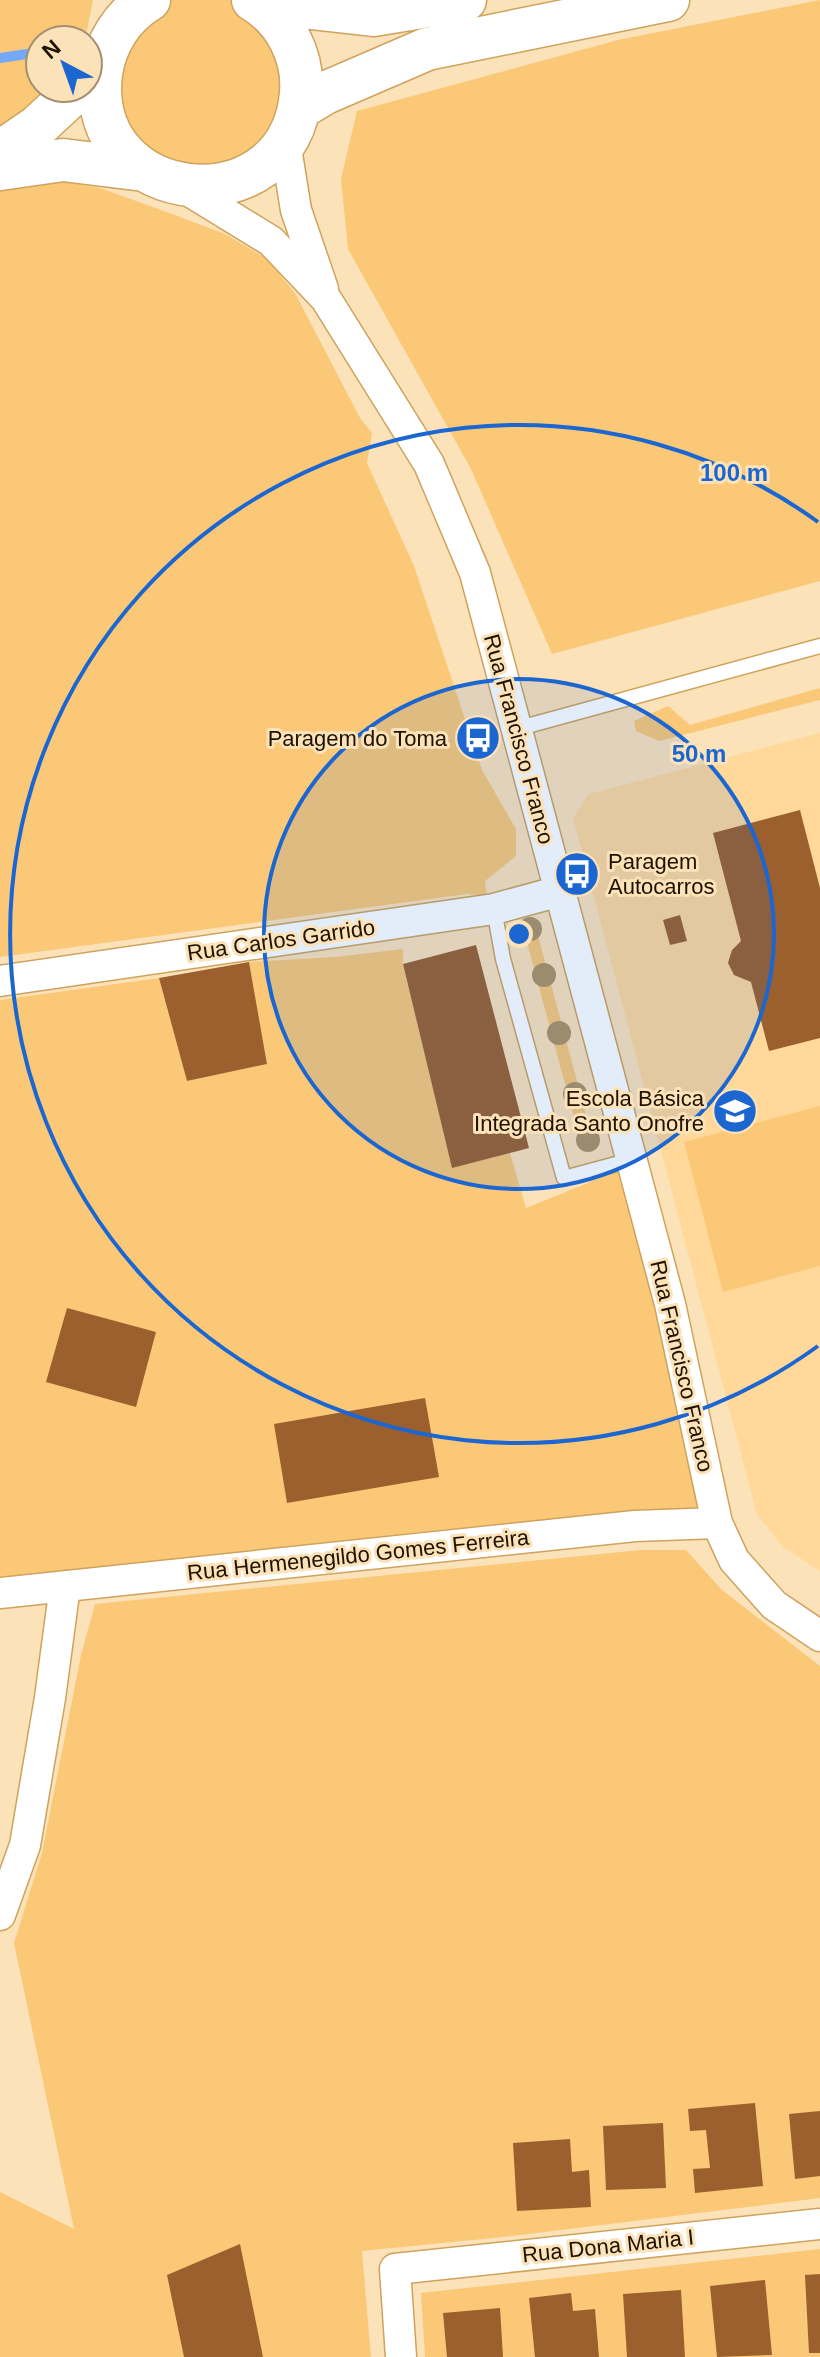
<svg xmlns="http://www.w3.org/2000/svg" width="820" height="2357" font-family="Helvetica,sans-serif">
	<style>
		.built { fill: #ffd89a }
		.green { fill: #fac877 }
		.lines { fill: none; stroke-linecap: round; stroke-linejoin: round }
		.stream { stroke: #74a8f8; stroke-width: 10 }
		.building { fill: #9b602d }
		.lane-casing { stroke: #cea35d; stroke-width: 17 }
		.street-casing { stroke: #cea35d; stroke-width: 33 }
		.secondary-casing { stroke: #cea35d; stroke-width: 45 }
		.lane { stroke: #fff; stroke-width: 14 }
		.street { stroke: #fff; stroke-width: 30 }
		.secondary { stroke: #fff; stroke-width: 42 }
		.tree { fill: #ad9263 }
		.ring { fill: none; stroke: #1b66d1; stroke-width: 4 }
		.labels { text-anchor: middle; dominant-baseline: central; stroke-width: 6; stroke-linejoin: round; paint-order: stroke }
		.poi-label { font-size: 22px; fill: #1e1200; stroke: #fce2b9; text-anchor: end }
		.street-label { font-size: 22px; fill: #1e1200; stroke: #fce2b9 }
		.centre { fill: #1b66d1; stroke: #fce2b9; stroke-width: 4 }
		.ring-label { font-size: 24px; text-anchor: middle; font-weight: bold; fill: #1b66d1; stroke: #fce2b9; stroke-width: 6; stroke-linejoin: round; paint-order: stroke }
	</style>
	<rect width="100%" height="100%" fill="#fce2b9"/>
	<path class="built" d="M 820,733 L 820,1571 L 782,1546 L 757,1514 L 573,818 L 589,794 Z"/>
	<path class="green" d="M 0,0 L 93,0 L 85,40 L 40,40 L 40,88 L 57,88 L 0,128 Z
		M 149,0 L 253,0 L 285,30 L 285,142 L 181,186 L 102,107 Z
		M 820,0 L 820,581 L 552,654 L 471,469 L 348,249 L 341,179 L 357,111 L 618,40 Z
		M 43,178 L 100,188 L 164,211 L 225,234 L 266,258 L 295,293 L 360,418 L 372,433 L 367,463 L 414,566 L 482,770 L 516,829 L 516,856 L 485,881 L 487,896 L 467,894 L 0,957 L 0,189 Z
		M 820,688 L 820,700 L 659,741 L 636,731 L 634,721 L 668,706 L 690,725 Z
		M 533,917 L 591,1133 L 579,1136 L 521,920 Z
		M 403,949 L 403,964 L 452,1167 L 510,1153 L 526,1208 L 588,1183 L 631,1160 L 717,1523 L 0,1593 L 0,1000 L 159,978 L 187,1081 L 267,1064 L 249,962 L 335,957 Z
		M 820,1106 L 820,1266 L 723,1292 L 684,1142 Z
		M 641,1550 L 686,1550 L 722,1590 L 820,1666 L 820,2198 L 503,2237 L 362,2251 L 371,2357 L 0,2357 L 0,2192 L 74,2229 L 14,1943 L 42,1853 L 81,1655 L 95,1604 Z
		M 820,2249 L 820,2357 L 425,2357 L 421,2293 Z"/>
	<g class="lines">
		<path class="stream" d="M 0,58 L 40,52"/>
	</g>
	<path class="building" d="M 800,810 L 820,888 L 820,1038 L 769,1051 L 751,982 L 734,975 L 728,963 L 732,950 L 741,941 L 713,833 Z
		M 680,915 L 687,941 L 670,945 L 663,920 Z
		M 476,945 L 529,1148 L 452,1168 L 403,964 Z
		M 249,962 L 267,1064 L 187,1081 L 159,978 Z
		M 67,1308 L 156,1332 L 136,1407 L 46,1382 Z
		M 425,1398 L 439,1477 L 287,1503 L 274,1424 Z
		M 755,2103 L 763,2186 L 695,2193 L 693,2169 L 710,2168 L 706,2130 L 690,2131 L 688,2109 Z
		M 820,2111 L 820,2176 L 795,2179 L 789,2114 Z
		M 663,2123 L 666,2188 L 606,2190 L 603,2126 Z
		M 570,2139 L 572,2172 L 589,2170 L 591,2207 L 517,2211 L 513,2143 Z
		M 240,2244 L 263,2357 L 184,2357 L 167,2275 Z
		M 820,2274 L 820,2353 L 809,2353 L 805,2275 Z
		M 765,2280 L 772,2355 L 717,2357 L 710,2286 Z
		M 681,2290 L 685,2357 L 627,2357 L 623,2294 Z
		M 571,2293 L 573,2311 L 595,2309 L 599,2357 L 535,2357 L 529,2298 Z
		M 500,2308 L 503,2357 L 447,2357 L 443,2313 Z"/>
	<g class="lines">
		<g class="lane-casing">
			<path id="lane" d="M 516,729 L 820,646
				M 494,909 L 503,959 L 564,1178 L 631,1160"/>
		</g>
		<g class="street-casing">
			<path id="street" d="M 285,142 L 296,210 L 323,289
				M 181,186 L 271,241 L 326,299 L 429,464 L 475,573 L 670,1304 L 717,1523 L 734,1560 L 774,1605 L 820,1636
				M 0,981 L 494,909 L 560,891
				M 0,1593 L 635,1526 L 717,1523
				M 0,1915 L 25,1845 L 50,1698 L 65,1586
				M 401,2357 L 395,2269 L 820,2224"/>
		</g>
		<g class="secondary-casing">
			<path id="secondary" d="M 149,0 C 122,16 105,44 101,74 C 85,209 290,229 301,93 C 304,56 285,19 253,0
				M 257,2 L 373,15 L 465,0
				M 300,108 L 325,93 L 427,49 L 668,0
				M 0,152 L 37,127 L 79,88
				M 0,169 L 63,160 L 144,170"/>
		</g>
		<use href="#lane" class="lane"/>
		<use href="#street" class="street"/>
		<use href="#secondary" class="secondary"/>
	</g>
	<g class="tree">
		<circle cx="530" cy="929" r="12"/>
		<circle cx="544" cy="975" r="12"/>
		<circle cx="559" cy="1033" r="12"/>
		<circle cx="575" cy="1094" r="12"/>
		<circle cx="588" cy="1140" r="12"/>
	</g>
	<circle cx="519" cy="934" r="255" fill="#1b66d1" fill-opacity=".12"/>
	<g class="ring">
		<circle cx="519" cy="934" r="255"/>
		<path d="M818 1346A509 509 0 1 1 818 522"/>
	</g>
	<defs>
		<g id="bus-disc" transform="scale(2.3)"><circle r="9.5" fill="#1b66d1" stroke="#fce2b9"/><path d="M-5-6H5V4H4V6H2V4H-2V6H-4V4H-5ZM-3.5-4V0h7V-4ZM-3.5 1.2v1.5H-2V1.2ZM2 1.2v1.5H3.5V1.2Z" fill="#fff"/></g>
		<g id="school-disc" transform="scale(2.3)"><circle r="9.5" fill="#1b66d1" stroke="#fce2b9"/><path d="M0-5L7-2L0 1L-7-2ZM-4 1L0 2.5L4 1V4Q0 6-4 4Z" fill="#fff"/></g>
	</defs>
	<g fill-rule="evenodd">
		<use href="#bus-disc" x="478" y="738"/>
		<use href="#bus-disc" x="577" y="874"/>
		<use href="#school-disc" x="735" y="1111"/>
	</g>
	<g class="labels">
		<g class="poi-label">
			<text x="447" y="738">Paragem do Toma</text>
			<text x="608" y="861" text-anchor="start">Paragem<tspan x="608" dy="25">Autocarros</tspan></text>
			<text x="704" y="1098">Escola Básica<tspan x="704" dy="25">Integrada Santo Onofre</tspan></text>
		</g>
		<g class="street-label">
			<text transform="translate(519 739) rotate(75)">Rua Francisco Franco</text>
			<text transform="translate(281 940) rotate(-8)">Rua Carlos Garrido</text>
			<text transform="translate(682 1366) rotate(77)">Rua Francisco Franco</text>
			<text transform="translate(358 1555) rotate(-6)">Rua Hermenegildo Gomes Ferreira</text>
			<text transform="translate(608 2246) rotate(-6)">Rua Dona Maria I</text>
		</g>
	</g>
	<circle cx="519" cy="934" r="12" class="centre"/>
	<g class="ring-label">
		<text x="734" y="481">100 m</text>
		<text x="699" y="762">50 m</text>
	</g>
	<g transform="translate(64 64) rotate(319)"><circle r="38" fill="#fce2b9" stroke="#a38f6f" stroke-width="2"/>
	<path d="M0-6L14 30L0 20L-14 30Z" fill="#1b66d1"/>
	<text y="-12" font-size="22" font-weight="bold" text-anchor="middle" fill="#1e1200">N</text>
	</g>
</svg>
